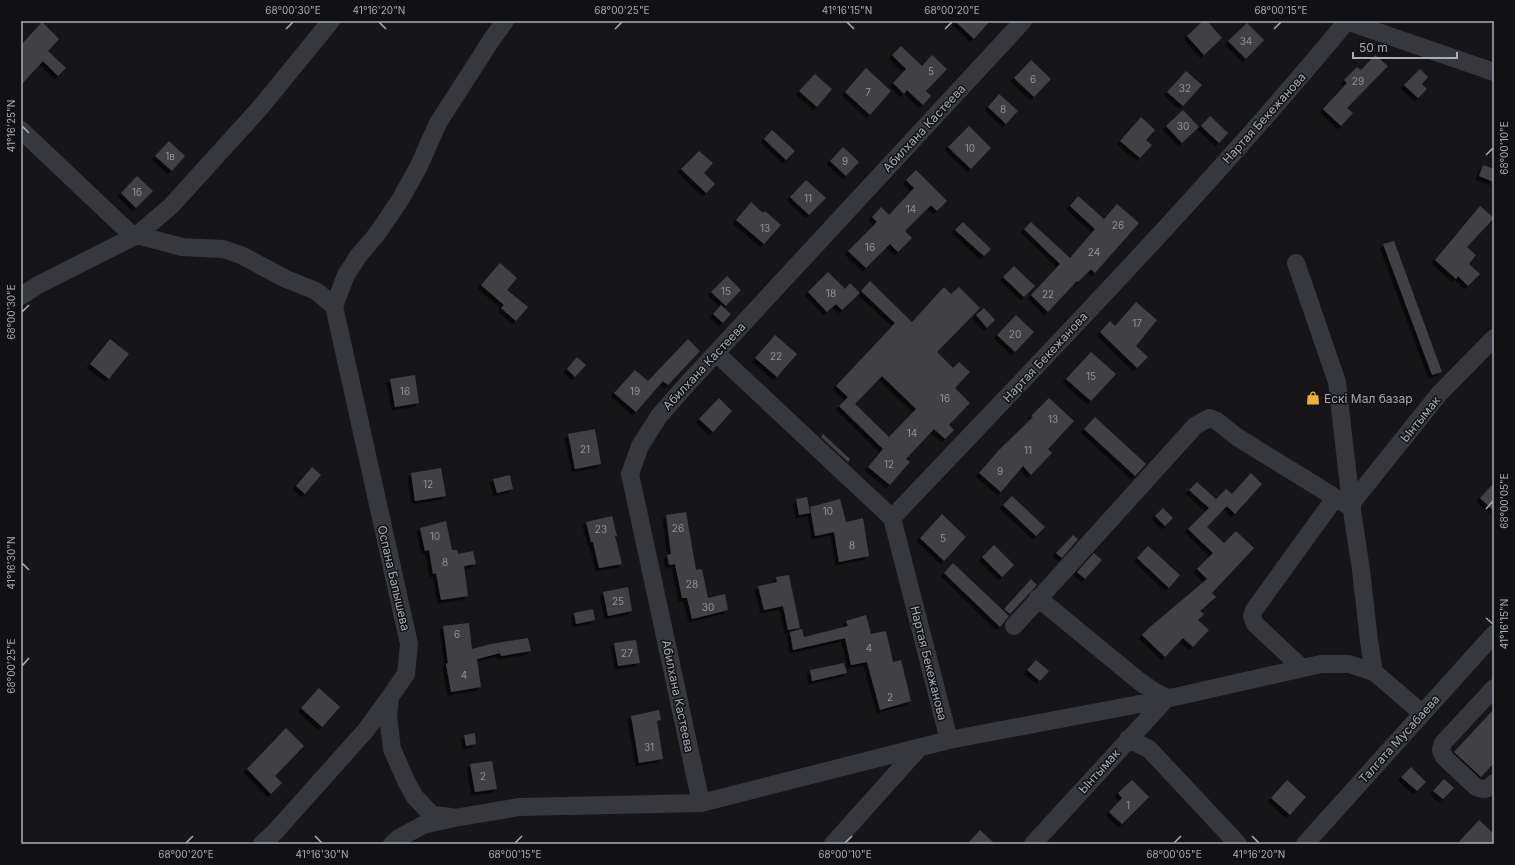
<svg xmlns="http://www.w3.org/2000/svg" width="1515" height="865" font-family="Inter,sans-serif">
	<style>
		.building { fill: #404145; fill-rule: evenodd; filter: url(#shadow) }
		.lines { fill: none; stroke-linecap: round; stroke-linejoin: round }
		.minor { stroke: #37383d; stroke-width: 18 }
		.ticks { fill: none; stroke: #a8adb8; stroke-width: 1.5 }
		.labels { text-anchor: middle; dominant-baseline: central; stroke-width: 3; stroke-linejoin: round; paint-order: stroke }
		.number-label { font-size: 10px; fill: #8e929b }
		.street-label { font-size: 12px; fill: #a8adb8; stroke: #111113 }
		.poi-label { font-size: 12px; fill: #a8adb8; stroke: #111113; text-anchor: start }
		.neatline { fill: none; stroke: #a8adb8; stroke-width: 1.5 }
		.ticks-label { font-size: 10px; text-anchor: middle; fill: #a8adb8 }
	</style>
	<defs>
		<filter id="shadow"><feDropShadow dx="-3.5" dy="3.5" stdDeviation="0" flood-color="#0009"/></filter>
	</defs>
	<rect width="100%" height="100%" fill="#161618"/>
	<path class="building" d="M 955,21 L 990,21 L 974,39 Z
		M 1203,21 L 1207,21 L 1222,38 L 1204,55 L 1187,36 Z
		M 42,22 L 59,39 L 48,51 L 66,68 L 58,76 L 43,61 L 21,85 L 21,45 Z
		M 1247,23 L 1264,40 L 1246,59 L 1228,41 Z
		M 901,46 L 922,66 L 932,55 L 947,69 L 926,91 L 931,96 L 923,105 L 907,90 L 904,94 L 893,83 L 906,69 L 892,55 Z
		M 1375,55 L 1388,66 L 1347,108 L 1353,113 L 1341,126 L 1323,109 L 1347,83 L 1344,80 L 1357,67 L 1361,70 Z
		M 1031,60 L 1051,79 L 1034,97 L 1014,78 Z
		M 866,68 L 891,91 L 870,115 L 845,92 Z
		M 1420,69 L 1428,77 L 1422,84 L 1427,89 L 1418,98 L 1404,85 Z
		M 1186,71 L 1202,85 L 1183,106 L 1167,92 Z
		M 815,74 L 832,89 L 817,107 L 799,91 Z
		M 999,94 L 1018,111 L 1006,124 L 988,107 Z
		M 1183,110 L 1199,127 L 1182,143 L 1166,126 Z
		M 1210,116 L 1228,133 L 1219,143 L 1201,126 Z
		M 1141,117 L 1155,130 L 1146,140 L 1152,145 L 1140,158 L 1120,141 Z
		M 969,126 L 991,148 L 971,169 L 948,147 Z
		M 772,130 L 795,151 L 786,160 L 764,139 Z
		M 169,141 L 185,156 L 172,171 L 155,156 Z
		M 843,147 L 859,162 L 846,176 L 830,161 Z
		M 699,151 L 713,163 L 704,173 L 715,184 L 706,193 L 681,169 Z
		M 1483,165 L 1494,169 L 1494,182 L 1479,176 Z
		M 916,170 L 947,201 L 937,211 L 931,205 L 905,231 L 912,238 L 898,252 L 890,244 L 866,268 L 848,251 L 877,222 L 872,217 L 881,207 L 889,215 L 914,188 L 906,180 Z
		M 137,176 L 153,191 L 136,208 L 121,193 Z
		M 806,180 L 826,198 L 809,215 L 790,197 Z
		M 1078,196 L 1104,219 L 1117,204 L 1139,223 L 1095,273 L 1091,269 L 1078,282 L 1077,281 L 1048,312 L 1031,295 L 1060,264 L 1024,229 L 1031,222 L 1070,258 L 1095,229 L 1070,206 Z
		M 751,202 L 763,213 L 765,211 L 781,225 L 764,244 L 736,220 Z
		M 1480,206 L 1494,218 L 1467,247 L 1476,255 L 1469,264 L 1480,274 L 1468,286 L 1458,276 L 1456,279 L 1435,260 Z
		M 963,222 L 991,249 L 984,256 L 955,230 Z
		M 1394,241 L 1442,372 L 1432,375 L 1383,244 Z
		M 500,263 L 517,278 L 507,290 L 528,307 L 516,321 L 501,308 L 504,305 L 481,285 Z
		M 1014,266 L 1035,286 L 1024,297 L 1003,277 Z
		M 828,272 L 845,289 L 850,283 L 860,293 L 842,310 L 836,304 L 827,312 L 808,292 Z
		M 727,276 L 741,290 L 726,306 L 711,292 Z
		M 870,281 L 912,322 L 944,287 L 951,294 L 959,287 L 980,308 L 937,352 L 953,368 L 959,362 L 970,372 L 955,388 L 970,403 L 949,425 L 954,430 L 945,439 L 934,429 L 906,459 L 910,462 L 890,485 L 868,467 L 883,449 L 839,406 L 848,397 L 836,386 L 895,323 L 861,291 ZM 882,376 L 916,409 L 889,437 L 848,397 L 855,404 Z
		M 1136,302 L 1157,320 L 1136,346 L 1148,357 L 1137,368 L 1100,332 L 1110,321 L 1115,326 Z
		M 721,305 L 731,314 L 723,323 L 713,314 Z
		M 984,308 L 995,320 L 987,328 L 976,315 Z
		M 1016,315 L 1034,332 L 1015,352 L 997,335 Z
		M 775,335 L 797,354 L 777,377 L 755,358 Z
		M 110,339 L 129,354 L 109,379 L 90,364 Z
		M 688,339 L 700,351 L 668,385 L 663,381 L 636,412 L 614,393 L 635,370 L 648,381 Z
		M 1091,352 L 1116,374 L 1091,401 L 1066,379 Z
		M 577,357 L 586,365 L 575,377 L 567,369 Z
		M 415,375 L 419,403 L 395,407 L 390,379 Z
		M 719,398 L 732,411 L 713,432 L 699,419 Z
		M 1049,398 L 1074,421 L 1048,449 L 1052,453 L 1031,475 L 1023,466 L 1001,492 L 979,473 L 999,450 L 1033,417 L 1031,416 Z
		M 1095,417 L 1146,464 L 1135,476 L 1084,429 Z
		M 595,429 L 601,464 L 575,469 L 568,434 Z
		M 823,434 L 850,459 L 848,462 L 821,437 Z
		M 312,467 L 321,475 L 305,494 L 296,486 Z
		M 441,468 L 446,496 L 415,501 L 411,473 Z
		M 1251,473 L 1262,484 L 1235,514 L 1227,506 L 1207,527 L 1224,543 L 1236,531 L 1254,548 L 1212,593 L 1216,597 L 1200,611 L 1204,614 L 1198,620 L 1209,630 L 1193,647 L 1183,638 L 1165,657 L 1142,635 L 1150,627 L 1207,579 L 1197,569 L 1213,553 L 1188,529 L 1209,508 L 1189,490 L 1197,482 L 1216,499 L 1226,489 L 1232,494 Z
		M 510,475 L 513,489 L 497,493 L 493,479 Z
		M 1494,483 L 1494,511 L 1480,498 Z
		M 1012,496 L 1045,527 L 1036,536 L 1003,505 Z
		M 807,497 L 810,513 L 799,515 L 796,499 Z
		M 840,499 L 846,522 L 863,518 L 869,556 L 839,562 L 834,532 L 815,536 L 810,507 Z
		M 1163,508 L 1173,518 L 1165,526 L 1155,516 Z
		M 686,512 L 696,570 L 702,569 L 708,598 L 725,594 L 728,610 L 692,619 L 687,598 L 682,598 L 675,564 L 669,565 L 667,555 L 671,554 L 666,515 Z
		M 942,514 L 966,537 L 944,561 L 920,538 Z
		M 612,516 L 617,536 L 615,536 L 622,564 L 599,568 L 593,542 L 591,542 L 586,522 Z
		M 446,521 L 452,550 L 457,550 L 458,554 L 473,551 L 476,564 L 464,566 L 468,596 L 441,600 L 436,573 L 433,574 L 429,550 L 425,551 L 420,528 Z
		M 1073,535 L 1078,539 L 1062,558 L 1056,553 Z
		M 994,545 L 1014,565 L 1002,577 L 982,557 Z
		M 1148,546 L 1180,575 L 1169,588 L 1137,558 Z
		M 1094,553 L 1102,560 L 1085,579 L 1077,572 Z
		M 953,563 L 1009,616 L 1000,627 L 944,573 Z
		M 789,575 L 800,628 L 788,630 L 783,606 L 764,610 L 758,586 L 777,582 L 776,577 Z
		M 1031,579 L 1037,585 L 1010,614 L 1004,609 Z
		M 628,587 L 632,611 L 608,616 L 603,592 Z
		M 593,609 L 595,620 L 576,624 L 574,613 Z
		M 866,615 L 871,634 L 886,631 L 893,662 L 901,660 L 911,701 L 880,710 L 867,662 L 851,665 L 845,638 L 793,650 L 790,632 L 802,629 L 804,637 L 848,626 L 846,621 Z
		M 469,623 L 472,649 L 491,644 L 528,638 L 531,651 L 501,656 L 500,653 L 477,659 L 481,687 L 451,692 L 446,664 L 448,663 L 443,626 Z
		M 636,640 L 640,663 L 618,666 L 614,643 Z
		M 1036,660 L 1049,671 L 1040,681 L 1027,670 Z
		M 844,663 L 847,673 L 812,681 L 810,670 Z
		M 319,688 L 340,707 L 322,727 L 301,708 Z
		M 1494,709 L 1494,763 L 1481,777 L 1454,752 Z
		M 659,710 L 661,720 L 657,721 L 663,759 L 639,763 L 631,716 Z
		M 286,728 L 304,746 L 275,776 L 282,783 L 271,794 L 247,769 Z
		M 475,733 L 476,744 L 466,746 L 464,735 Z
		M 492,761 L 497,789 L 475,792 L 470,764 Z
		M 1411,767 L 1426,782 L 1417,791 L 1401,777 Z
		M 1444,779 L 1454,788 L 1443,799 L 1433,791 Z
		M 1132,780 L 1149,797 L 1122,824 L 1109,812 L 1122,798 L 1118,793 Z
		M 1287,780 L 1306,797 L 1290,815 L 1271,798 Z
		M 1479,820 L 1494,834 L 1494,844 L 1457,844 Z
		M 980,830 L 995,844 L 967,844 Z"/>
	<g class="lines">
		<path class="minor" d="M 1346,21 L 1494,72
			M 21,130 L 134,237
			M 137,235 L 182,247 L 223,249 L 241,255 L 286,279 L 316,291 L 334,306
			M 1296,263 L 1337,382 L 1351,504 L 1361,570 L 1369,641 L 1374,672
			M 21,296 L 38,285 L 137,235 L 171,206 L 259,109 L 331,21
			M 334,306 L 346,275 L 359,255 L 377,234 L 400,200 L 418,168 L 438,123 L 492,39 L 505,21
			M 716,353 L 892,518
			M 1351,504 L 1439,394 L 1494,338
			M 892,518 C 1046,355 1204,194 1347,21
			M 892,518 L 949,740
			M 1038,598 L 1139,681 L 1155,692 L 1168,698
			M 1014,626 L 1195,426 L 1209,418 L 1217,421 L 1237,437 L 1352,508
			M 1302,668 L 1255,624 L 1252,616 L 1254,610 L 1335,498
			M 1494,688 L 1443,743 L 1441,750 L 1444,757 L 1476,787 C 1484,791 1488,789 1494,783
			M 390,698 L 388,716 L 392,749 L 407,783 L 415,797 L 432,815 L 451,817
			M 1128,739 L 1149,749 L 1238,844
			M 701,803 L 630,474 L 640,446 L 659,416 L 689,382 L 1023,21
			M 262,844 L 274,833 L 366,730 L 390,697 L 406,674 L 409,644 L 334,306
			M 392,844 L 399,838 L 423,825 L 454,818 L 519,807 L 701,803 L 949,740 L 1166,699 L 1321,664 L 1349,664 L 1374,672 L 1422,713
			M 833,844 L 919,748
			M 1033,844 L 1166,699
			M 1305,844 L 1494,634"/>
	</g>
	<path class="ticks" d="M 379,22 L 386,29M 847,22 L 854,29M 286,29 L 293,22M 615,29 L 622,22M 945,29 L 952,22M 1274,29 L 1281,22M 22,126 L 29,133M 1486,155 L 1493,148M 22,312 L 29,305M 1486,509 L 1493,501M 22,563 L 29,570M 1486,618 L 1493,624M 22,666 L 29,658M 315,836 L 322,843M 1252,836 L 1259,843M 186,843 L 193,836M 515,843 L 522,836M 845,843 L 852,836M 1174,843 L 1181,836"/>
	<defs>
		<g id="shop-bare" transform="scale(1.08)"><path d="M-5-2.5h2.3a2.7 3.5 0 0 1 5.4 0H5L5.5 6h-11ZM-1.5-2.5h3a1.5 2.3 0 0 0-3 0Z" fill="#f2b134" stroke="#111113" stroke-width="2.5" paint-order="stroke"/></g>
	</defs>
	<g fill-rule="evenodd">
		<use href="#shop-bare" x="1313" y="398"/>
	</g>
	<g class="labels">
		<g class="number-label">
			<text x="1246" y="41">34</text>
			<text x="931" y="71">5</text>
			<text x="1033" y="79">6</text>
			<text x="1358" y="81">29</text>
			<text x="1185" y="88">32</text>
			<text x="868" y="92">7</text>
			<text x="1003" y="109">8</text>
			<text x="1183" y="126">30</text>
			<text x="970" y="148">10</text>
			<text x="170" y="156">1в</text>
			<text x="845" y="161">9</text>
			<text x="137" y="192">1б</text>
			<text x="808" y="198">11</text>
			<text x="911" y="209">14</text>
			<text x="1118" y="225">26</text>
			<text x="765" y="228">13</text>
			<text x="870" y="247">16</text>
			<text x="1094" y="252">24</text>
			<text x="726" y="291">15</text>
			<text x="831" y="293">18</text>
			<text x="1048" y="294">22</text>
			<text x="1137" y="323">17</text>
			<text x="1015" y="334">20</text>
			<text x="776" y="356">22</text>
			<text x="1091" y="376">15</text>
			<text x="405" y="391">16</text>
			<text x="635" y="391">19</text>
			<text x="945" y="398">16</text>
			<text x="1053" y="419">13</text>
			<text x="912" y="433">14</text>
			<text x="585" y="449">21</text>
			<text x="1028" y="450">11</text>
			<text x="889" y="464">12</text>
			<text x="1000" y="471">9</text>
			<text x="428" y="484">12</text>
			<text x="828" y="511">10</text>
			<text x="678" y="528">26</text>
			<text x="601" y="529">23</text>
			<text x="435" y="536">10</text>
			<text x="943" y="538">5</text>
			<text x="852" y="545">8</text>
			<text x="445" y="562">8</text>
			<text x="692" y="584">28</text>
			<text x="618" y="601">25</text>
			<text x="708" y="607">30</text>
			<text x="457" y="634">6</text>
			<text x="869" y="648">4</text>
			<text x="627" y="653">27</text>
			<text x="464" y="675">4</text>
			<text x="890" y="697">2</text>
			<text x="649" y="747">31</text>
			<text x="483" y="776">2</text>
			<text x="1128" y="805">1</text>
		</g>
		<g class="street-label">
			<text transform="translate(1264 118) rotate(-48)">Нартая Бекежанова</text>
			<text transform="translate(924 128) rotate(-47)">Абилхана Кастеева</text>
			<text transform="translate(1045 357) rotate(-47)">Нартая Бекежанова</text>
			<text transform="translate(704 366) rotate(-47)">Абилхана Кастеева</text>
			<text transform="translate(1420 419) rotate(-51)">Ынтымак</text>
			<text transform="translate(394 578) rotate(77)">Оспана Бапышева</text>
			<text transform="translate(929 663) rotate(76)">Нартая Бекежанова</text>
			<text transform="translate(678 696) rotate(78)">Абилхана Кастеева</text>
			<text transform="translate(1399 739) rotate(-48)">Талгата Мусабаева</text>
			<text transform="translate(1099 771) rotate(-48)">Ынтымак</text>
		</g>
		<g class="poi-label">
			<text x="1324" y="398">Ескі Мал базар</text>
		</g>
	</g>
	<rect width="1515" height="865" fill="none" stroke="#111113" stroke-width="44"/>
	<path d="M1353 52v6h104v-6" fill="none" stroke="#a8adb8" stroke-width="2"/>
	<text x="1359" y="52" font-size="12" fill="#a8adb8" stroke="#111113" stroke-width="3" paint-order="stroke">50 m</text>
	<rect x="22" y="22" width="1471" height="821" class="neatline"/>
	<g class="ticks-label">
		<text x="293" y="14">68°00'30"E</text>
		<text x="379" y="14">41°16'20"N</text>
		<text x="622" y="14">68°00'25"E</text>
		<text x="847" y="14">41°16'15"N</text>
		<text x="952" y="14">68°00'20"E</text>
		<text x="1281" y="14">68°00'15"E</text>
		<text transform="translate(11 126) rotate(-90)" y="4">41°16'25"N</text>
		<text transform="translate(1504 148) rotate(-90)" y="4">68°00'10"E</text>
		<text transform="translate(11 312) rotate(-90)" y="4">68°00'30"E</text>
		<text transform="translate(1504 501) rotate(-90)" y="4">68°00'05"E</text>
		<text transform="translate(11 563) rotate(-90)" y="4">41°16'30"N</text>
		<text transform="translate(1504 624) rotate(-90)" y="4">41°16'15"N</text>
		<text transform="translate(11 666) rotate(-90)" y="4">68°00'25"E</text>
		<text x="186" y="858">68°00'20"E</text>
		<text x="322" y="858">41°16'30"N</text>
		<text x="515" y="858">68°00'15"E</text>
		<text x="845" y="858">68°00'10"E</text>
		<text x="1174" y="858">68°00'05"E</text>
		<text x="1259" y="858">41°16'20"N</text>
	</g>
</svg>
